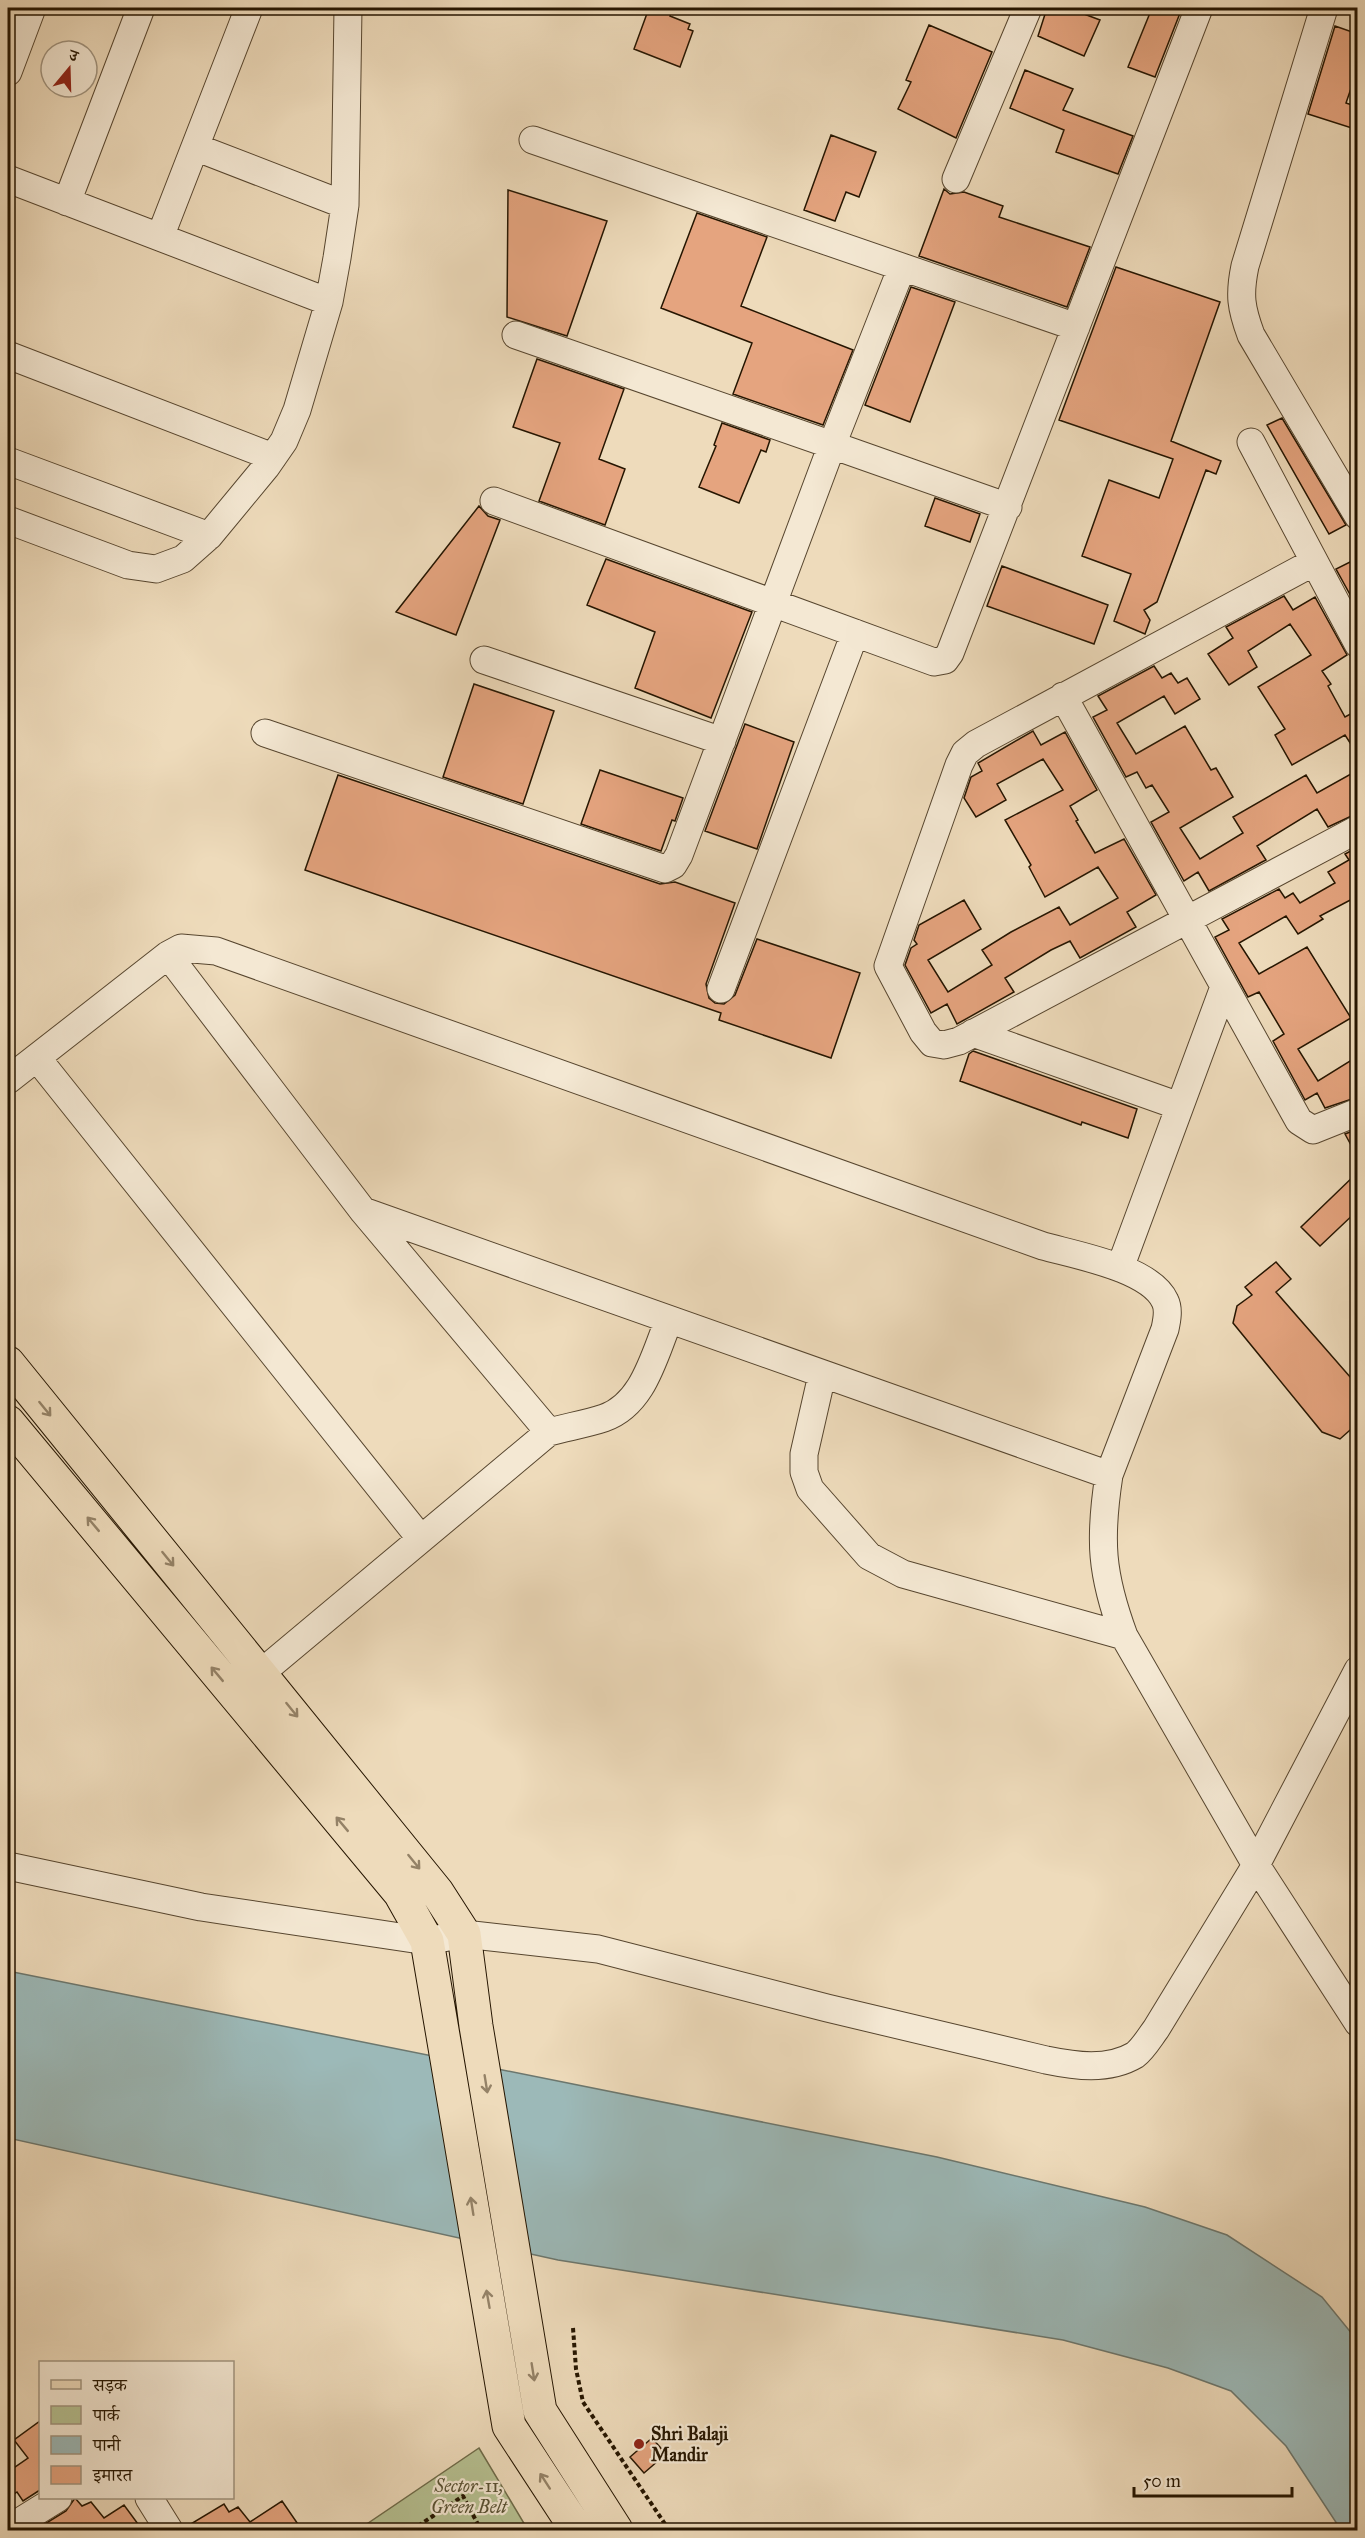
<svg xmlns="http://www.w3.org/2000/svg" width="1365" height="2538" font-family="'IM FELL Great Primer','Noto Serif Devanagari',serif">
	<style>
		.green { fill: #b6c192; stroke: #6e6b49; stroke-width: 1.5 }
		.water { fill: #9cb9b8; stroke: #6c776e; stroke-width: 1.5 }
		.building { fill: #e5a47f; stroke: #251500; stroke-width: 1.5 }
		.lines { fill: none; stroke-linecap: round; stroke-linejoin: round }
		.minor-casing { stroke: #57462f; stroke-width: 29 }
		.major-casing { stroke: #251500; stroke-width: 35 }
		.path { stroke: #251500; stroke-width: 4; stroke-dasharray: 4.5 3; stroke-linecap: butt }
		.minor { stroke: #f4e8d3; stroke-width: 27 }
		.major { stroke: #eedbbb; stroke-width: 33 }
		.oneway { stroke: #948267 }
		.poi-dot { fill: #8f2418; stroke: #f4e8d3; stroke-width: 2 }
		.labels { text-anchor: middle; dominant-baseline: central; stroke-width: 4.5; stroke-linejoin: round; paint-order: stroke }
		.poi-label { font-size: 18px; font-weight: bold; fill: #251500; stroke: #f4e8d3; text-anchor: start }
		.park-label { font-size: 18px; font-style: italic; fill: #585133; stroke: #f4e8d3 }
	</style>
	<rect width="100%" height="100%" fill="#eedbbb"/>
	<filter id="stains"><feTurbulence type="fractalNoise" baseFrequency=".00333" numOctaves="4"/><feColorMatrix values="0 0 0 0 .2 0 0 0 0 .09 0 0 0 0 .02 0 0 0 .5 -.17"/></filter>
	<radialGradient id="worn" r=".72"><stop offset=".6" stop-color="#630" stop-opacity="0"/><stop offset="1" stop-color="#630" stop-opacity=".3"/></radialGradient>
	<path class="green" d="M 479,2448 L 528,2530 L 358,2530 Z"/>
	<path class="water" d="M 8,1971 L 937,2157 L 1145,2207 L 1227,2235 L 1322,2297 L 1357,2340 L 1357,2530 L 1341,2530 L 1286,2446 L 1231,2391 L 1168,2368 L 1063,2340 L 558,2260 L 8,2138 Z"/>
	<path class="building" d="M 649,8 L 673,8 L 670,16 L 690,24 L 688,29 L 693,31 L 680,67 L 634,49 Z
		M 1047,8 L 1068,8 L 1100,20 L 1084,56 L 1038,36 Z
		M 1152,8 L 1182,8 L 1155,77 L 1128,67 Z
		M 929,25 L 992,52 L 956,138 L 898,109 L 911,82 L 906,80 Z
		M 1335,26 L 1358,34 L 1358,68 L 1346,103 L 1358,107 L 1358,130 L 1308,114 Z
		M 1025,70 L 1073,89 L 1063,110 L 1133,136 L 1118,174 L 1056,152 L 1064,130 L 1010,108 Z
		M 831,135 L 876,152 L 859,197 L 846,192 L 835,221 L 804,210 Z
		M 944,189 L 950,194 L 964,192 L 1003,206 L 999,217 L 1090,247 L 1067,307 L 919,256 Z
		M 508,190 L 607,221 L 567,336 L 507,317 Z
		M 697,213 L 767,237 L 741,306 L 853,350 L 823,425 L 733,394 L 752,343 L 661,308 Z
		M 1116,267 L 1220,302 L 1171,441 L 1221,461 L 1216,474 L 1206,470 L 1157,602 L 1144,610 L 1150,620 L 1145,634 L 1114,621 L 1131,574 L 1082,556 L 1109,480 L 1159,498 L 1173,459 L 1059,420 Z
		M 911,287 L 955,302 L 910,422 L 865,405 Z
		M 537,359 L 624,389 L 599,459 L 625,469 L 605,525 L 539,501 L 560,443 L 513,427 Z
		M 1282,418 L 1346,525 L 1329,534 L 1267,425 Z
		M 722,423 L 770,440 L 766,452 L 761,450 L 739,503 L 699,487 L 716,446 L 714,445 Z
		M 935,498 L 980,514 L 970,542 L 925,526 Z
		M 479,506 L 488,516 L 500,520 L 456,635 L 396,612 Z
		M 1358,558 L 1358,609 L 1336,569 Z
		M 606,559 L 752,612 L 711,718 L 635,688 L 655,632 L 587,605 Z
		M 1002,566 L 1108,605 L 1094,644 L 987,606 Z
		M 1284,596 L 1293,610 L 1315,597 L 1347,655 L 1322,671 L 1331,684 L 1328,686 L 1345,717 L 1358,710 L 1358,755 L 1345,735 L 1292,765 L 1275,735 L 1285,729 L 1258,687 L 1311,655 L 1290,624 L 1248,651 L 1257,667 L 1229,685 L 1208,654 L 1233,638 L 1226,627 Z
		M 1154,666 L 1162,678 L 1171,673 L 1178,683 L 1187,678 L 1200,699 L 1175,714 L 1164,696 L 1117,723 L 1136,754 L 1185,726 L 1211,770 L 1216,768 L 1233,797 L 1180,828 L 1200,859 L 1243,833 L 1233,817 L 1306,775 L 1317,793 L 1358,770 L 1358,813 L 1328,827 L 1317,809 L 1257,846 L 1266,860 L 1262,862 L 1209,891 L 1198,872 L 1184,881 L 1151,822 L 1169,812 L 1152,785 L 1146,788 L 1137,772 L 1126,777 L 1093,717 L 1107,710 L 1098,696 Z
		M 474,684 L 554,711 L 523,804 L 443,777 Z
		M 745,724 L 794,742 L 757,849 L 705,831 Z
		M 1033,731 L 1041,745 L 1065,732 L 1097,790 L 1070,806 L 1078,820 L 1076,821 L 1095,853 L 1124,839 L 1156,895 L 1127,912 L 1136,927 L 1080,958 L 1070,941 L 1051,950 L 1005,978 L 1014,992 L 957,1024 L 947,1004 L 931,1013 L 905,965 L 911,948 L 917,944 L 914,940 L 919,925 L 964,900 L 981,929 L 928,960 L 948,992 L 992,965 L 982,950 L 1011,932 L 1059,907 L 1070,925 L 1118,898 L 1098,867 L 1045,897 L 1029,867 L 1031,865 L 1005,820 L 1063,790 L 1043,759 L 997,784 L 1006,800 L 976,817 L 964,798 L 971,777 L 982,771 L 978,763 Z
		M 600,770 L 683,798 L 675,821 L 672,820 L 661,851 L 581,824 Z
		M 338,775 L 660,884 L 675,882 L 735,903 L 706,984 L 709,998 L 715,1003 L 724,1004 L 735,995 L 757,939 L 860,973 L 831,1058 L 719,1020 L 721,1013 L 305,870 Z
		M 1358,847 L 1358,896 L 1320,916 L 1323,919 L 1298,934 L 1286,916 L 1239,943 L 1259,974 L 1307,947 L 1351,1018 L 1298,1049 L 1318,1081 L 1358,1056 L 1358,1097 L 1325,1108 L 1317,1093 L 1305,1100 L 1273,1041 L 1284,1034 L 1259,992 L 1248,997 L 1215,937 L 1229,930 L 1222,919 L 1279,889 L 1285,898 L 1293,893 L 1300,903 L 1335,883 L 1328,872 L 1349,860 L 1345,854 Z
		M 973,1051 L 1137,1109 L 1128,1138 L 1082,1122 L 1081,1125 L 960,1081 L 969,1054 Z
		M 1358,1129 L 1358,1158 L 1345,1134 Z
		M 1358,1172 L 1358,1210 L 1320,1246 L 1301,1227 Z
		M 1276,1262 L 1291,1279 L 1276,1292 L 1358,1386 L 1358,1423 L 1340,1439 L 1322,1432 L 1233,1323 L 1237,1306 L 1252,1295 L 1245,1287 Z
		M 40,2421 L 40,2490 L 23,2501 L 17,2492 L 8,2498 L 8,2472 L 28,2458 L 14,2440 Z
		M 652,2438 L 666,2454 L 644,2473 L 630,2457 Z
		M 75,2498 L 82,2506 L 91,2502 L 104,2518 L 124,2505 L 138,2524 L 128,2530 L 35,2530 L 66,2511 Z
		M 282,2501 L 302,2530 L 185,2530 L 184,2528 L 224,2504 L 229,2512 L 238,2507 L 250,2522 Z"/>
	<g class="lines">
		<g class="minor-casing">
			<path id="minor" d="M 1324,8 L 1245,266 C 1239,295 1241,308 1251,335 L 1358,516
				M 8,72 L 32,8
				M 533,140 L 1076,327
				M 195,147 L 345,205
				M 8,179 L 329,302
				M 956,179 L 1028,8
				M 67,202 L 141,8
				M 160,237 L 249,8
				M 516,335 L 832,445 L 902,267
				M 8,355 L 273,457
				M 1251,442 L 1358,644
				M 8,461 L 209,536
				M 494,501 L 934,662 L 945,660 L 950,653 L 1199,8
				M 8,520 L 128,565 L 156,569 L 183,559 L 209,536 L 266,467 L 284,441 L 297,410 L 329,302 L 337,258 L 345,205 L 348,8
				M 1314,562 L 976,744 L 965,753 L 959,765 L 888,966 L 923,1032 L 932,1043 L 944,1045 L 959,1041 L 1358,829
				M 484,660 L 722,741
				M 1063,696 L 1299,1121 L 1313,1130 L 1358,1112
				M 265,733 L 665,869 L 673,865 L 679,855 L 832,445 L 1008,507
				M 168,955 L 363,1211 L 549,1432 L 261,1673
				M 721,989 L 855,633
				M 973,1033 L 1179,1106
				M 37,1058 L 421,1539
				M 8,1080 L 168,955 L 181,948 L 216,951 L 1043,1246 C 1075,1255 1150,1268 1165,1301 C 1169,1309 1167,1320 1165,1329 L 1109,1475 L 363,1211
				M 1120,1268 L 1224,987
				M 822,1375 L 804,1454 L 804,1472 L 810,1489 L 869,1556 L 903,1574 L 1124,1636
				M 549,1432 C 567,1427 586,1424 604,1418 C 644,1404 654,1355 669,1320
				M 1109,1475 C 1099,1540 1101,1574 1124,1636 L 1256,1865 L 1358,2023
				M 8,1866 L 201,1907 L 427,1941 L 464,1934 L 598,1949 L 827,2008 L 1046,2060 C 1075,2066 1108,2071 1135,2055 C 1143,2049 1150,2037 1156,2029 L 1256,1865 L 1358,1670
				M 149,2498 L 169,2530
				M 8,2529 L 58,2498"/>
		</g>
		<g class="major-casing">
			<path id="major" d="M 8,1363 L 437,1892 L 464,1934 L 476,2026 L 540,2411 L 616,2530
				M 8,1422 L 400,1893 L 427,1941 L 509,2426 L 577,2530"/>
		</g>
		<path class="path" d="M 573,2328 L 576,2369 L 583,2402 L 669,2530
			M 412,2530 L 463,2496 L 481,2530"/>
		<use href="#minor" class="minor"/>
		<use href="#major" class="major"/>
	</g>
	<defs><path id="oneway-shaft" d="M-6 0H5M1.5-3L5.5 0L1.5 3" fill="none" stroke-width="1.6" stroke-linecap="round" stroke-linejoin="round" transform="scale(1.5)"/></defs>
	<g class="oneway">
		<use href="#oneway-shaft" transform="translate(45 1409) rotate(51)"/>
		<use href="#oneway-shaft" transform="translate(93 1524) rotate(-130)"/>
		<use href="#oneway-shaft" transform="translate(168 1559) rotate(51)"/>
		<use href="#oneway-shaft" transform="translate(217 1674) rotate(-130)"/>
		<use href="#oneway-shaft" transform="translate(292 1710) rotate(51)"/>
		<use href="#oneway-shaft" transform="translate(342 1824) rotate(-130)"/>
		<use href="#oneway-shaft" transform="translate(414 1862) rotate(51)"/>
		<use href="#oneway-shaft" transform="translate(486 2084) rotate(81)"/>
		<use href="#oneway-shaft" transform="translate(472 2206) rotate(-99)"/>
		<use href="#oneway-shaft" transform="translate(488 2299) rotate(-100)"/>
		<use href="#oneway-shaft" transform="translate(533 2372) rotate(81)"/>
		<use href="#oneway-shaft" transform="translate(545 2481) rotate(-123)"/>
	</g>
	<circle class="poi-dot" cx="639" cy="2444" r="6"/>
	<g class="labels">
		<g class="poi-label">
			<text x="651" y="2434">Shri Balaji<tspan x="651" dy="21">Mandir</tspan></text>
		</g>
		<g class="park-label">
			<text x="469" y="2486">Sector-11,<tspan x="469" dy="21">Green Belt</tspan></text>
		</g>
	</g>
	<rect width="1365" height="2538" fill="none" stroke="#eedbbb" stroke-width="30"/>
	<rect x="9" y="9" width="1347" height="2520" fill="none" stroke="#251500" stroke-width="3"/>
	<rect x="15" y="15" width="1335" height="2508" fill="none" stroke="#251500" stroke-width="1.5"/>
	<rect x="39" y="2361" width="195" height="138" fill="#f4e8d3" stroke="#a1947f" stroke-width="1.5"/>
	<rect x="51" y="2380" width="30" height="9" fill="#eedbbb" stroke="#a1947f" stroke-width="1.5"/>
	<text x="93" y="2391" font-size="18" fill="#251500">सड़क</text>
	<rect x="51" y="2406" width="30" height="18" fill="#b6c192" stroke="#a1947f" stroke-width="1.5"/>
	<text x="93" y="2421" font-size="18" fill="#251500">पार्क</text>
	<rect x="51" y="2436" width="30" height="18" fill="#9cb9b8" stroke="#a1947f" stroke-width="1.5"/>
	<text x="93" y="2451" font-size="18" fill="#251500">पानी</text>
	<rect x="51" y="2466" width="30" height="18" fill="#e5a47f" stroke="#a1947f" stroke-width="1.5"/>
	<text x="93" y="2481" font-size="18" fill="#251500">इमारत</text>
	<g transform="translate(69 69) rotate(19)"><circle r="28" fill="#f4e8d3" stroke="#a1947f" stroke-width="1.5"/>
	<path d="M0-4.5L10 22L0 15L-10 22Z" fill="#8f2418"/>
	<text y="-9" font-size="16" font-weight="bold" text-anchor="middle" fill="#251500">उ</text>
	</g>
	<path d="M1134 2487v9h158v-9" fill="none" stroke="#251500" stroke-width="3"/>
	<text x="1143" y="2487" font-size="18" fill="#251500" stroke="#f4e8d3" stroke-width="4.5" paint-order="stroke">50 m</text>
	<rect width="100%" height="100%" filter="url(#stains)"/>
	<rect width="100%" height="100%" fill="url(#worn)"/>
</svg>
